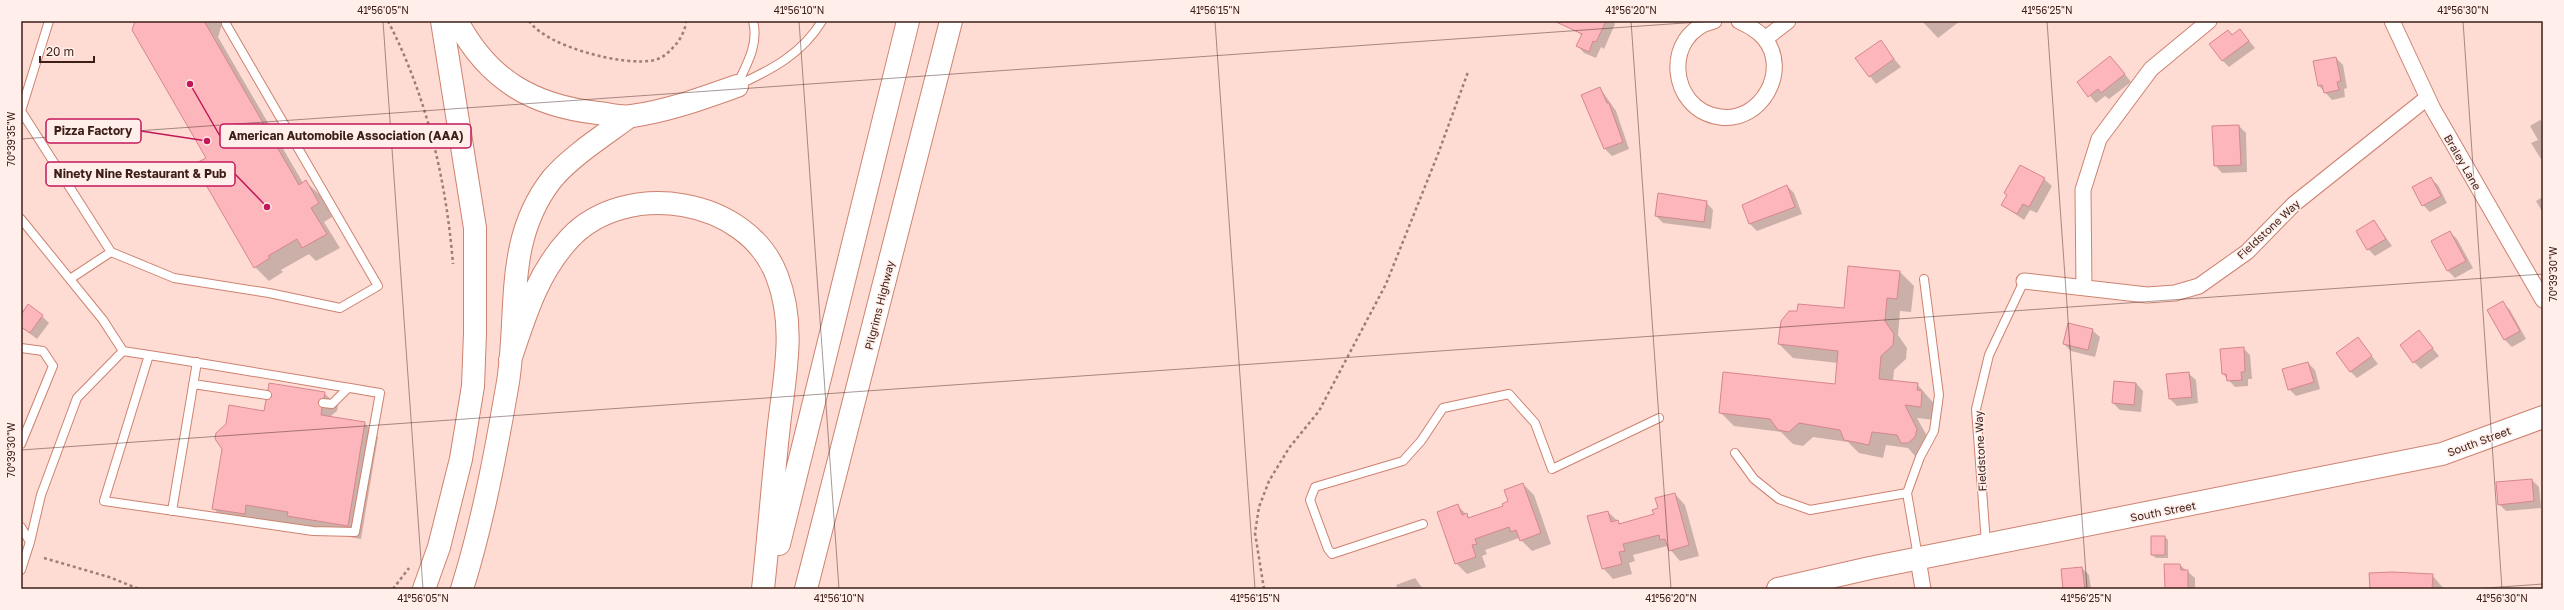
<svg xmlns="http://www.w3.org/2000/svg" width="2564" height="610" font-family="'Golos Text',sans-serif">
	<style>
		.shadow { fill: #0003 }
		.building { fill: #fdb7bc; stroke: #d6868d }
		.lines { fill: none; stroke-linecap: round; stroke-linejoin: round }
		.lane-casing { stroke: #ce826f; stroke-width: 10 }
		.street-casing { stroke: #ce826f; stroke-width: 17 }
		.secondary-casing { stroke: #ce826f; stroke-width: 24 }
		.highway-casing { stroke: #ce826f; stroke-width: 24 }
		.path { stroke: #9d7d75; stroke-width: 2.5; stroke-dasharray: 3 3; stroke-linecap: butt }
		.lane { stroke: #fff; stroke-width: 8 }
		.street { stroke: #fff; stroke-width: 15 }
		.secondary { stroke: #fff; stroke-width: 22 }
		.highway { stroke: #fff; stroke-width: 22 }
		.ticks { fill: none; stroke: #3e1f18; stroke-width: 1; stroke-opacity: 0.45 }
		.labels { text-anchor: middle; dominant-baseline: central; stroke-width: 3; stroke-linejoin: round; paint-order: stroke }
		.street-label { font-size: 11px; fill: #3e1f18; stroke: #ffeee9 }
		.leader { fill: none; stroke: #c2185b; stroke-width: 1.5 }
		.callout-dot { fill: #c2185b; stroke: #ffeee9; stroke-width: 1.5 }
		.callout { fill: #ffeee9; stroke: #c2185b; stroke-width: 1.5 }
		.callout-label { font-size: 12px; text-anchor: middle; font-weight: bold; fill: #3e1f18 }
		.neatline { fill: none; stroke: #3e1f18; stroke-width: 1.5 }
		.ticks-label { font-size: 10px; text-anchor: middle; fill: #3e1f18 }
	</style>
	<rect width="100%" height="100%" fill="#fedcd4"/>
	<path class="shadow" d="M 136,21 L 223,21 L 218,37 L 303,183 L 306,182 L 320,195 L 332,217 L 324,222 L 340,248 L 316,261 L 309,254 L 281,270 L 283,272 L 269,281 L 255,267 L 207,158 Z
		M 1581,21 L 1613,21 L 1615,24 L 1604,49 L 1601,47 L 1596,58 L 1584,53 L 1577,45 L 1582,36 L 1577,31 Z
		M 1922,21 L 1960,21 L 1938,38 Z
		M 2240,30 L 2255,48 L 2229,67 L 2222,60 L 2228,31 L 2233,35 Z
		M 1880,42 L 1901,67 L 1876,84 L 1856,58 Z
		M 2336,58 L 2343,65 L 2347,88 L 2344,89 L 2345,97 L 2332,100 L 2319,86 L 2314,62 Z
		M 2117,64 L 2131,82 L 2109,99 L 2105,96 L 2096,103 L 2078,82 Z
		M 1600,88 L 1616,111 L 1629,149 L 1612,156 L 1605,149 L 1583,95 Z
		M 2540,120 L 2543,123 L 2543,162 L 2531,143 L 2538,140 L 2530,126 Z
		M 2239,126 L 2246,133 L 2247,172 L 2222,173 L 2215,165 Z
		M 2021,166 L 2044,179 L 2052,186 L 2037,213 L 2030,210 L 2024,220 L 2002,205 Z
		M 2430,178 L 2438,185 L 2447,203 L 2430,212 L 2423,205 Z
		M 1787,186 L 1794,193 L 1802,214 L 1757,231 L 1750,224 L 1743,206 Z
		M 2543,197 L 2543,213 L 2536,201 Z
		M 1706,202 L 1713,210 L 1711,229 L 1663,223 L 1656,216 Z
		M 2374,221 L 2392,246 L 2375,256 L 2368,249 Z
		M 2450,232 L 2457,239 L 2473,268 L 2455,278 L 2448,271 Z
		M 1849,267 L 1900,272 L 1914,286 L 1911,312 L 1900,311 L 1898,335 L 1907,348 L 1906,359 L 1894,370 L 1893,381 L 1917,384 L 1936,406 L 1934,420 L 1917,418 L 1931,443 L 1929,450 L 1922,456 L 1915,456 L 1908,448 L 1886,445 L 1883,458 L 1859,453 L 1848,442 L 1813,437 L 1803,446 L 1793,444 L 1781,432 L 1734,426 L 1720,412 L 1835,385 L 1838,363 L 1793,358 L 1779,344 L 1845,309 Z
		M 2503,303 L 2510,310 L 2526,339 L 2512,347 L 2505,340 L 2488,311 Z
		M 21,309 L 42,316 L 49,323 L 37,339 L 21,327 Z
		M 2092,330 L 2100,337 L 2095,357 L 2071,351 L 2064,344 Z
		M 2419,331 L 2439,356 L 2421,369 L 2414,362 Z
		M 2358,338 L 2378,364 L 2357,378 L 2350,371 Z
		M 2243,348 L 2250,355 L 2252,379 L 2248,379 L 2248,386 L 2235,387 L 2223,374 Z
		M 2308,363 L 2315,370 L 2320,389 L 2296,396 L 2289,389 Z
		M 2188,373 L 2196,380 L 2198,403 L 2177,406 L 2170,399 Z
		M 2136,383 L 2143,391 L 2141,412 L 2120,410 L 2113,403 Z
		M 324,393 L 338,406 L 337,411 L 331,416 L 332,418 L 364,423 L 378,437 L 361,539 L 302,529 L 298,525 L 260,519 L 258,527 L 227,522 L 213,508 L 265,412 Z
		M 2532,480 L 2539,487 L 2541,508 L 2506,511 L 2499,504 Z
		M 1523,484 L 1534,495 L 1551,544 L 1532,551 L 1519,538 L 1485,550 L 1487,554 L 1482,556 L 1486,567 L 1467,574 L 1456,563 L 1458,506 L 1470,518 L 1504,507 Z
		M 1675,494 L 1685,505 L 1699,556 L 1680,561 L 1667,546 L 1633,555 L 1635,561 L 1629,563 L 1632,574 L 1613,579 L 1603,568 L 1608,512 L 1621,524 L 1655,515 Z
		M 2165,537 L 2168,540 L 2168,558 L 2156,558 L 2152,555 Z
		M 2180,565 L 2195,578 L 2195,589 L 2166,589 Z
		M 2082,568 L 2089,575 L 2091,589 L 2064,589 Z
		M 2432,575 L 2444,589 L 2371,589 Z
		M 1415,578 L 1423,589 L 1398,589 L 1396,585 Z"/>
	<path class="building" d="M 135,21 L 204,21 L 299,185 L 306,180 L 319,203 L 311,208 L 327,234 L 302,248 L 297,239 L 268,256 L 270,258 L 254,268 L 194,164 L 206,158 L 132,30 Z
		M 1554,21 L 1606,21 L 1596,42 L 1593,41 L 1589,52 L 1576,46 L 1582,34 Z
		M 2240,29 L 2249,41 L 2222,61 L 2209,44 L 2228,30 L 2232,35 Z
		M 1881,40 L 1894,59 L 1869,77 L 1855,58 Z
		M 2110,56 L 2125,74 L 2101,93 L 2098,89 L 2088,97 L 2077,82 Z
		M 2336,57 L 2341,81 L 2337,82 L 2339,90 L 2324,93 L 2322,85 L 2318,86 L 2313,61 Z
		M 1600,87 L 1607,103 L 1609,103 L 1623,142 L 1604,149 L 1581,95 Z
		M 2239,125 L 2241,165 L 2214,166 L 2212,126 Z
		M 2020,165 L 2045,178 L 2029,207 L 2023,204 L 2017,214 L 2001,205 L 2007,195 L 2004,193 Z
		M 2431,177 L 2441,196 L 2422,206 L 2412,187 Z
		M 1787,185 L 1795,207 L 1749,224 L 1742,205 Z
		M 1658,193 L 1707,201 L 1704,222 L 1655,216 Z
		M 2374,220 L 2386,239 L 2367,250 L 2356,231 Z
		M 2450,231 L 2466,261 L 2447,271 L 2431,241 Z
		M 1848,266 L 1900,271 L 1897,299 L 1887,298 L 1885,321 L 1894,334 L 1893,345 L 1881,356 L 1879,379 L 1918,383 L 1917,390 L 1922,391 L 1921,407 L 1905,405 L 1917,429 L 1915,437 L 1908,443 L 1901,443 L 1897,435 L 1872,432 L 1869,445 L 1844,440 L 1840,430 L 1799,423 L 1789,432 L 1778,430 L 1770,419 L 1719,413 L 1723,372 L 1835,384 L 1838,351 L 1778,344 L 1781,321 L 1789,311 L 1797,311 L 1798,304 L 1844,308 Z
		M 2503,301 L 2520,331 L 2504,340 L 2487,310 Z
		M 28,304 L 43,315 L 30,333 L 21,327 L 21,315 Z
		M 2068,323 L 2093,329 L 2088,350 L 2063,344 Z
		M 2419,330 L 2433,348 L 2413,363 L 2400,345 Z
		M 2358,337 L 2372,356 L 2350,372 L 2336,353 Z
		M 2244,347 L 2245,372 L 2241,372 L 2242,380 L 2227,381 L 2226,374 L 2222,374 L 2220,349 Z
		M 2308,362 L 2314,382 L 2288,390 L 2282,369 Z
		M 2189,372 L 2192,397 L 2169,399 L 2166,374 Z
		M 2114,381 L 2136,383 L 2134,405 L 2112,403 Z
		M 269,383 L 325,392 L 324,398 L 318,402 L 322,408 L 321,415 L 365,422 L 348,526 L 287,516 L 288,512 L 246,505 L 245,514 L 212,509 L 222,449 L 215,439 L 216,433 L 226,424 L 229,405 L 264,411 L 266,400 L 272,396 L 268,390 Z
		M 2532,479 L 2534,501 L 2498,505 L 2496,482 Z
		M 1523,483 L 1541,533 L 1520,541 L 1516,530 L 1511,532 L 1509,527 L 1475,539 L 1477,544 L 1472,545 L 1476,557 L 1455,564 L 1437,512 L 1458,504 L 1462,515 L 1467,513 L 1468,518 L 1503,506 L 1502,504 L 1508,501 L 1504,490 Z
		M 1675,493 L 1689,545 L 1669,551 L 1665,539 L 1660,540 L 1659,535 L 1623,544 L 1625,551 L 1619,552 L 1622,564 L 1602,569 L 1587,516 L 1608,511 L 1611,522 L 1618,520 L 1619,524 L 1654,514 L 1652,510 L 1658,508 L 1655,498 Z
		M 2151,536 L 2165,536 L 2165,555 L 2151,555 Z
		M 2164,564 L 2180,564 L 2181,570 L 2188,570 L 2188,589 L 2165,589 Z
		M 2082,567 L 2085,589 L 2063,589 L 2061,569 Z
		M 2392,572 L 2433,574 L 2432,589 L 2370,589 L 2369,573 Z"/>
	<g class="lines">
		<g class="lane-casing">
			<path id="lane" d="M 49,21 L 21,111 L 111,252 L 174,278 L 269,293 L 340,308 L 378,286 L 226,24 L 226,21
				M 737,85 C 747,64 759,44 753,21
				M 738,85 C 771,70 802,54 822,21
				M 21,219 L 103,320 L 123,351 C 209,364 295,379 380,393 L 355,532 L 313,531 L 104,501 L 149,355
				M 70,279 L 111,252
				M 21,348 L 43,351 L 53,366 L 21,444
				M 193,384 L 267,395
				M 323,403 L 332,404 L 348,388
				M 1735,453 L 1754,479 L 1779,499 L 1810,510 L 1907,493 L 1918,557
				M 1907,493 L 1920,457 L 1934,431 L 1939,395 L 1924,279
				M 172,511 L 197,362
				M 1423,524 L 1332,554 L 1328,549 L 1310,500 L 1315,487 L 1403,461 L 1421,441 L 1443,408 L 1509,394 L 1535,423 L 1552,469 L 1659,418
				M 21,527 L 30,542 L 21,570
				M 30,542 L 41,495 L 77,398 L 123,351
				M 1986,543 L 1976,409 L 1989,355 L 2024,281"/>
		</g>
		<g class="street-casing">
			<path id="street" d="M 1714,21 C 1662,33 1668,110 1720,117 C 1761,123 1791,70 1764,38 C 1757,30 1749,26 1739,21
				M 2392,21 L 2433,109 L 2543,300
				M 1765,39 L 1788,21
				M 2024,281 L 2147,295 L 2175,293 L 2199,286 L 2247,252 L 2294,204 L 2427,98
				M 2084,288 L 2083,190 L 2099,139 L 2151,69 L 2209,21
				M 1918,559 L 1923,589"/>
		</g>
		<g class="secondary-casing">
			<path id="secondary" d="M 1778,589 L 1870,568 L 2442,454 L 2543,417"/>
		</g>
		<g class="highway-casing">
			<path id="highway" d="M 457,21 C 488,80 533,106 598,113 C 609,114 621,118 632,116 C 668,111 703,98 737,86
				M 510,360 C 525,316 537,273 570,238 C 626,179 747,197 777,276 C 796,325 785,374 779,425 C 773,479 769,534 763,589
				M 779,544 L 908,21
				M 424,589 L 439,547 L 461,459 L 473,386 L 475,333 L 475,228 L 442,21
				M 462,589 C 483,522 496,451 508,382 C 519,311 504,240 552,179 C 571,156 606,134 630,116
				M 806,589 L 951,21"/>
		</g>
		<path class="path" d="M 388,21 C 427,97 446,179 453,264
			M 529,21 C 547,47 625,67 655,60 C 665,57 671,50 677,43 C 681,38 686,28 686,21
			M 44,558 L 109,577 L 139,589
			M 393,589 L 409,568
			M 1264,589 L 1255,533 L 1259,507 L 1269,481 L 1289,448 L 1319,411 L 1386,284 L 1438,154 L 1468,72"/>
		<use href="#lane" class="lane"/>
		<use href="#street" class="street"/>
		<use href="#secondary" class="secondary"/>
		<use href="#highway" class="highway"/>
	</g>
	<path class="ticks" d="M 383,21 L 423,589M 799,21 L 839,589M 1215,21 L 1255,589M 1631,21 L 1671,589M 2047,21 L 2087,589M 2463,21 L 2502,589M 21,139 L 1713,21M 21,450 L 2543,274M 2472,589 L 2543,584"/>
	<g class="labels">
		<g class="street-label">
			<text transform="translate(2463 162) rotate(60)">Braley Lane</text>
			<text transform="translate(2268 229) rotate(-43)">Fieldstone Way</text>
			<text transform="translate(879 305) rotate(-76)">Pilgrims Highway</text>
			<text transform="translate(2479 441) rotate(-20)">South Street</text>
			<text transform="translate(1980 451) rotate(-93)">Fieldstone Way</text>
			<text transform="translate(2163 511) rotate(-11)">South Street</text>
		</g>
	</g>
	<path class="leader" d="M207 141L141 131M190 84L220 136M267 207L235 174"/>
	<g class="callout-dot">
		<circle cx="207" cy="141" r="4"/>
		<circle cx="190" cy="84" r="4"/>
		<circle cx="267" cy="207" r="4"/>
	</g>
	<g class="callout">
		<rect x="46" y="119" width="95" height="24" rx="4"/>
		<rect x="220" y="124" width="251" height="24" rx="4"/>
		<rect x="46" y="162" width="189" height="24" rx="4"/>
	</g>
	<g class="callout-label">
		<text x="93" y="135">Pizza Factory</text>
		<text x="346" y="140">American Automobile Association (AAA)</text>
		<text x="140" y="178">Ninety Nine Restaurant &amp; Pub</text>
	</g>
	<rect width="2564" height="610" fill="none" stroke="#ffeee9" stroke-width="44"/>
	<path d="M40 56v6h54v-6" fill="none" stroke="#3e1f18" stroke-width="2"/>
	<text x="46" y="56" font-size="12" fill="#3e1f18" stroke="#ffeee9" stroke-width="3" paint-order="stroke">20 m</text>
	<rect x="22" y="22" width="2520" height="566" class="neatline"/>
	<g class="ticks-label">
		<text x="383" y="14">41°56'05"N</text>
		<text x="799" y="14">41°56'10"N</text>
		<text x="1215" y="14">41°56'15"N</text>
		<text x="1631" y="14">41°56'20"N</text>
		<text x="2047" y="14">41°56'25"N</text>
		<text x="2463" y="14">41°56'30"N</text>
		<text transform="translate(11 139) rotate(-90)" y="4">70°39'35"W</text>
		<text transform="translate(2553 274) rotate(-90)" y="4">70°39'30"W</text>
		<text transform="translate(11 450) rotate(-90)" y="4">70°39'30"W</text>
		<text x="423" y="602">41°56'05"N</text>
		<text x="839" y="602">41°56'10"N</text>
		<text x="1255" y="602">41°56'15"N</text>
		<text x="1671" y="602">41°56'20"N</text>
		<text x="2086" y="602">41°56'25"N</text>
		<text x="2502" y="602">41°56'30"N</text>
	</g>
</svg>
